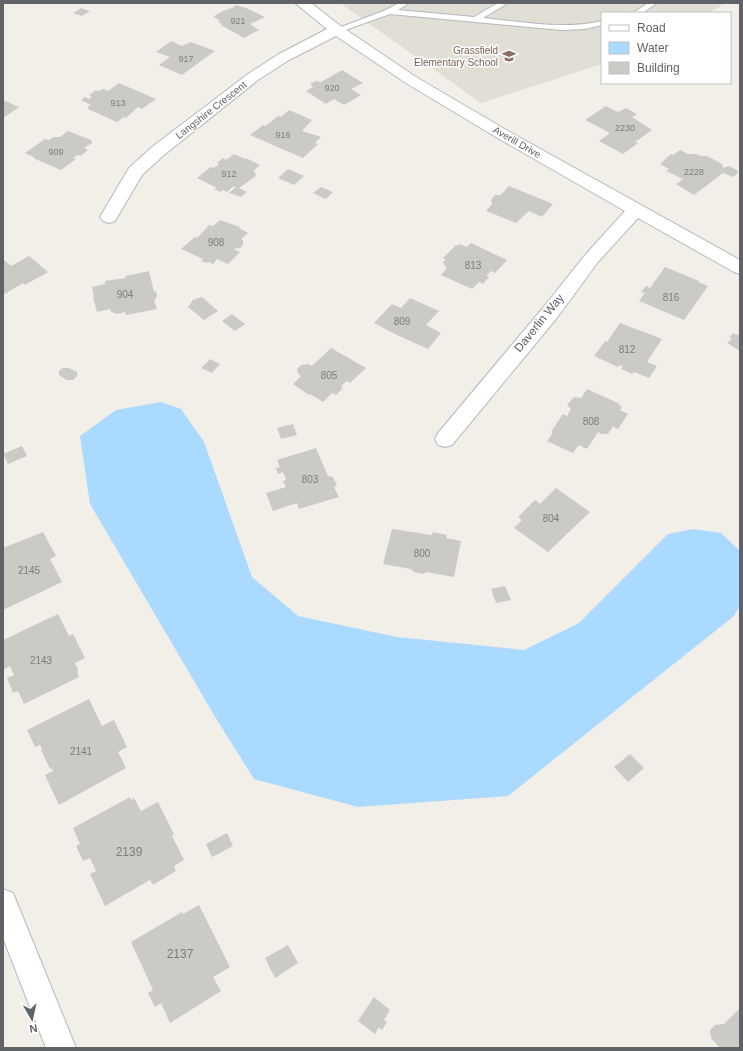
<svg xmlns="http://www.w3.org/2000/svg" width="743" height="1051" font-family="Helvetica,sans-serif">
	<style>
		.education { fill: #e1ded6 }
		.water { fill: #aadaff }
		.building { fill: #cccac5 }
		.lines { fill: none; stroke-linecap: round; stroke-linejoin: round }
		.service-casing { stroke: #b5b8bc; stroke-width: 2 }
		.minor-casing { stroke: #b5b8bc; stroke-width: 2 }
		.service { fill: #fff; fill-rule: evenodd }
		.minor { fill: #fff; fill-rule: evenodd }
		.labels { text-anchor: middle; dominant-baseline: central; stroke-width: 3; stroke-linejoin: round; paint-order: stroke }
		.far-number-label { font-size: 9px; fill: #7a7d7f }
		.far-education-label { font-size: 10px; fill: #785e54; stroke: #fff; text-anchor: end }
		.far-street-label { font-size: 10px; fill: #5f6368; stroke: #fff }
		.number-label { font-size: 10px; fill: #7a7d7f }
		.street-label { font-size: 12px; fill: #5f6368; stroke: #fff }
		.near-number-label { font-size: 12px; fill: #7a7d7f }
	</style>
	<rect width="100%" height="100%" fill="#f1efe8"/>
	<path class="education" d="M 340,3 L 725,3 L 709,13 L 602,13 L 602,64 L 481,103 Z"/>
	<path class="water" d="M 161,402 L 181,409 L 204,442 L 252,577 L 298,616 L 397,637 L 524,650 L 579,623 L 668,534 L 693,529 L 721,533 L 740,551 L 740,605 L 734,616 L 508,796 L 358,807 L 254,779 L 217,720 L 90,504 L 80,436 L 116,410 Z"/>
	<path class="building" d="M 236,5 L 246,8 L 265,17 L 250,24 L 259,30 L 244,38 L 221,25 L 222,24 L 218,22 L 220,21 L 214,17 L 214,16 L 223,11 L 232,8 Z
		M 81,8 L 90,11 L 82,16 L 73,13 Z
		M 171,41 L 182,46 L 191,42 L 215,51 L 182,75 L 159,65 L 170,57 L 156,52 Z
		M 342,70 L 363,83 L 351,89 L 361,95 L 344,105 L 334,99 L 326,104 L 306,91 L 313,87 L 310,84 L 316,81 L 321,82 Z
		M 119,83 L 156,99 L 142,109 L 138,107 L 126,118 L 124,117 L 117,122 L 88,109 L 89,108 L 87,107 L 91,105 L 81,100 L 85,97 L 89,99 L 92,97 L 89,95 L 96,90 L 99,91 L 103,89 L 108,91 Z
		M 3,100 L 19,107 L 3,118 Z
		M 606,106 L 618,112 L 626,108 L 637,114 L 632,117 L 652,130 L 635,142 L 638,143 L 623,154 L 599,141 L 610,133 L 585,120 Z
		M 289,110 L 312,120 L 302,131 L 321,137 L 315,143 L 318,144 L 303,158 L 250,135 L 263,125 L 265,126 L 278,116 L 281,117 Z
		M 68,131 L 91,140 L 92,143 L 84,148 L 88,150 L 80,156 L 78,155 L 73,158 L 76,159 L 61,170 L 33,158 L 34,157 L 25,153 L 45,139 L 49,140 L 53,137 L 60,137 Z
		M 680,150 L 688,154 L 696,154 L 701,156 L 707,156 L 722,164 L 723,168 L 729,166 L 737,170 L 738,173 L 733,177 L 723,173 L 694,195 L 676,184 L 683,179 L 666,171 L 669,169 L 660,164 L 671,154 L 673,155 Z
		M 234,154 L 245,159 L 246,158 L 260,165 L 253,171 L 255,172 L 256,176 L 239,188 L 247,192 L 241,197 L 229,193 L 236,187 L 234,186 L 227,192 L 223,190 L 220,192 L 214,189 L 217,188 L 197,178 L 211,167 L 214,168 L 219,164 L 217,163 L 223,158 L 226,160 Z
		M 288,169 L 304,176 L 294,185 L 278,178 Z
		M 509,186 L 553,204 L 542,217 L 529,211 L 516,223 L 486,211 L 492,204 L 491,200 L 495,195 L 501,195 Z
		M 321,187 L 333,192 L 326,199 L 313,193 Z
		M 220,220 L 240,227 L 239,228 L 248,233 L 241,239 L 243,240 L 243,245 L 240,248 L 233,249 L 240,252 L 228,264 L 217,259 L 213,264 L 209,262 L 207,263 L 201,261 L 203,259 L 181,249 L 195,237 L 197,238 L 209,225 L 213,226 Z
		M 471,243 L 507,260 L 495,273 L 491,271 L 486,276 L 489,277 L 483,284 L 479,282 L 472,289 L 441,275 L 447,268 L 445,267 L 443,262 L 446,260 L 443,258 L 456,245 L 458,246 L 460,244 L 467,247 Z
		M 29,256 L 48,272 L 25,285 L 23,283 L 3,295 L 3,259 L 11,266 Z
		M 665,267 L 699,281 L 698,282 L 708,286 L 684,320 L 639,301 L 645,293 L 641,292 L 646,286 L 650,288 Z
		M 149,271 L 154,292 L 156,291 L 157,296 L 156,297 L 156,299 L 154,300 L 157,309 L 126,315 L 125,311 L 122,313 L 117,314 L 111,312 L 110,309 L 97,312 L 93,297 L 94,297 L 92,287 L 105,284 L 105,281 L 126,278 L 125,276 Z
		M 202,297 L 218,311 L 204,320 L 188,307 L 193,300 Z
		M 410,298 L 439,311 L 426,325 L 441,333 L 428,349 L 397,335 L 374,323 L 392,304 L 401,308 Z
		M 232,314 L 245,324 L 235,331 L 222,321 Z
		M 620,323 L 662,339 L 647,362 L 657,366 L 649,378 L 634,372 L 632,374 L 621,369 L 623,366 L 619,365 L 618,367 L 594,356 L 605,341 L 607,342 Z
		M 734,333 L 736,335 L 740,334 L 740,351 L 727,343 L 732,339 L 729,337 Z
		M 331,348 L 366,368 L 350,383 L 347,381 L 341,386 L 343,388 L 336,395 L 332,393 L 323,402 L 310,394 L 309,395 L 293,384 L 301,376 L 298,374 L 297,369 L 301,365 L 309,364 L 312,366 Z
		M 210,359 L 220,364 L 212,373 L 201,368 Z
		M 63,368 L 69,368 L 77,372 L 77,376 L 73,380 L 67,380 L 59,375 L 59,371 Z
		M 587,389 L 620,404 L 619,405 L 622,407 L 620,410 L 628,414 L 618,429 L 612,426 L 612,428 L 608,434 L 602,434 L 598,432 L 587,449 L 579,445 L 573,453 L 547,441 L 553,433 L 551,432 L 563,414 L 567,416 L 571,409 L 567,405 L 574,397 L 581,398 Z
		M 293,424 L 297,435 L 281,439 L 277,428 Z
		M 22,446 L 27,456 L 8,464 L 3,454 Z
		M 316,448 L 328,476 L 333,477 L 337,486 L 334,487 L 339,497 L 299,509 L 297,503 L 273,511 L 266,493 L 286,487 L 283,481 L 286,480 L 283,472 L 278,474 L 276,468 L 280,467 L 277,460 Z
		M 556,488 L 590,512 L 548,552 L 514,528 L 522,520 L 518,517 L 535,500 L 540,504 Z
		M 392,529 L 432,535 L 433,532 L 447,535 L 446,538 L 461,541 L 454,577 L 426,572 L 423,574 L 414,572 L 411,569 L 383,564 Z
		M 43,532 L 56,556 L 50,559 L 62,582 L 3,610 L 3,548 Z
		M 505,586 L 511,600 L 496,603 L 491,589 Z
		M 58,614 L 69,636 L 73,634 L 85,658 L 75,663 L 78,669 L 77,672 L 79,677 L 24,704 L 18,691 L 13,693 L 7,678 L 14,675 L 10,666 L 3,670 L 3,640 Z
		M 89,699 L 102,726 L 114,720 L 127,747 L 118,752 L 126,768 L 59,805 L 45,775 L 53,771 L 52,768 L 50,769 L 41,750 L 42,749 L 40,745 L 35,747 L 27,730 Z
		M 630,754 L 644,768 L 628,782 L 614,767 Z
		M 130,797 L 131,800 L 134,798 L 141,811 L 158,802 L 174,834 L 172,836 L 184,860 L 174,866 L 176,871 L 153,885 L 150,880 L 105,906 L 90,874 L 96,871 L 90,858 L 83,861 L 76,846 L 80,844 L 73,828 Z
		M 227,833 L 233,846 L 212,857 L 206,844 Z
		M 199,905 L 230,967 L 213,977 L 221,991 L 170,1023 L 161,1003 L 155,1007 L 148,993 L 153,990 L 131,942 L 182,912 L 183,914 Z
		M 288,945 L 298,963 L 275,978 L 265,958 Z
		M 374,997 L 390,1010 L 384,1020 L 387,1022 L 382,1030 L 379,1027 L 375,1034 L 358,1021 Z
		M 740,1008 L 740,1048 L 720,1048 L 711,1038 L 710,1030 L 715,1025 L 724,1024 Z"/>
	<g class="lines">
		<g class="service-casing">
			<path id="service" d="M 399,3 L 409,3 L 398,10 L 474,17 L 498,3 L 508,3 L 483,18 C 523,22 563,30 602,21 L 602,25 L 585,29 L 561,30 L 390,14 L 340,32 L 334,32 L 333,30 L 386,10 Z
				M 648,3 L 657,3 L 642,13 L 633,13 Z"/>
		</g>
		<g class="minor-casing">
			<path id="minor" d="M 295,3 L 311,3 L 342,27 L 416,77 L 508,131 L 740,260 L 740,274 L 734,272 L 638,218 L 598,262 L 556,319 L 452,445 L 445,447 L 438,445 L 435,439 L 438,433 L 542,309 L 586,254 L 625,211 L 496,137 L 406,83 L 336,36 L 289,60 L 258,80 L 164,155 L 142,175 L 115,221 L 109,223 L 103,221 L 100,217 L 129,168 L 152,147 L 248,74 L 279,54 L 327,29 Z
				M 3,889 L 13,893 L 76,1048 L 46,1048 L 3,938 Z"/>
		</g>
		<use href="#service" class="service"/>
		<use href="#minor" class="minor"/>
	</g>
	<defs>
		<g id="school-bare" transform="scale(1.08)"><path d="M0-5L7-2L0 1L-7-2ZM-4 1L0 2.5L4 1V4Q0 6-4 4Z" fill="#8d6e63" stroke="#fff" stroke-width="2.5" paint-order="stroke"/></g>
	</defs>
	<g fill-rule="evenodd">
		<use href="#school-bare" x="509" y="56"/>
	</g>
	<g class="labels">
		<g class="far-number-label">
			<text x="238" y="21">921</text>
			<text x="186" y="59">917</text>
			<text x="332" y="88">920</text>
			<text x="118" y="103">913</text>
			<text x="625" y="128">2230</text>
			<text x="283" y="135">916</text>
			<text x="56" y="152">909</text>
			<text x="694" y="172">2228</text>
			<text x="229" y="174">912</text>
		</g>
		<g class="far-education-label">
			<text x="498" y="50">Grassfield<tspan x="498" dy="12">Elementary School</tspan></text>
		</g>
		<g class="far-street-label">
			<text transform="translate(211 110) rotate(-38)">Langshire Crescent</text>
			<text transform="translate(517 142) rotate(30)">Averill Drive</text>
		</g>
		<g class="number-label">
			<text x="216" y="242">908</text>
			<text x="473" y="265">813</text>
			<text x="125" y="294">904</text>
			<text x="671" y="297">816</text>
			<text x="402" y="321">809</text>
			<text x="627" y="349">812</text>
			<text x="329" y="375">805</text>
			<text x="591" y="421">808</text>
			<text x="310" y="479">803</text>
			<text x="551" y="518">804</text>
			<text x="422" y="553">800</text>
			<text x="29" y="570">2145</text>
			<text x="41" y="660">2143</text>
			<text x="81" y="751">2141</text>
		</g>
		<g class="street-label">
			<text transform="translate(539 323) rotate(-51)">Daverlin Way</text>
		</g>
		<g class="near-number-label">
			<text x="129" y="852">2139</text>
			<text x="180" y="954">2137</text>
		</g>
	</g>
	<rect width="743" height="1051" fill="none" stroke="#5f6368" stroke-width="8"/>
	<rect x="601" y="12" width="130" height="72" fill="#ffffff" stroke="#bfc1c3"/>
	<rect x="609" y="25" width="20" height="6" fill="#ffffff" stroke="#bfc1c3"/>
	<text x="637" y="32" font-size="12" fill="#5f6368">Road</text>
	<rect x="609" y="42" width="20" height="12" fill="#aadaff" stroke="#bfc1c3"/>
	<text x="637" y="52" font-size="12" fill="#5f6368">Water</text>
	<rect x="609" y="62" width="20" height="12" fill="#cccac5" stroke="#bfc1c3"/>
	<text x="637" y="72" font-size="12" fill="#5f6368">Building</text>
	<g transform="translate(32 1019) rotate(171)" stroke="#ffffff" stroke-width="3" paint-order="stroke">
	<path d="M0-3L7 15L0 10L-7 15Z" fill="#5f6368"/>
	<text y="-6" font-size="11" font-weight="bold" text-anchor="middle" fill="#5f6368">N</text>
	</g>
</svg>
